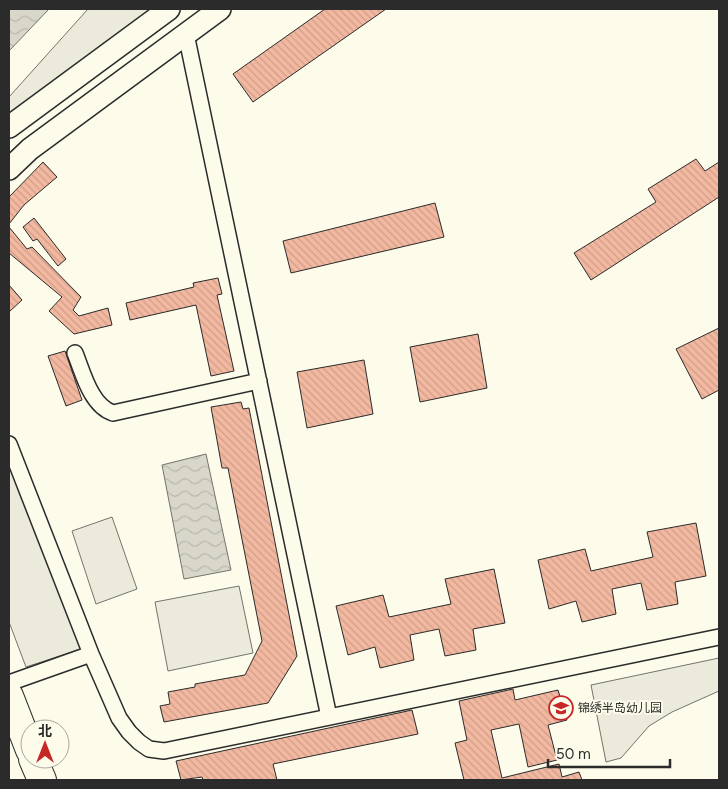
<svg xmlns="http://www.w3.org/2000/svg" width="728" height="789" font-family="Figtree,'Noto Sans SC',sans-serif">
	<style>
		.green { fill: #ecebdb; stroke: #74746e }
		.water { fill: url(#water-waves); stroke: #74746e }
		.building { fill: url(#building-back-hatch); stroke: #2b2b2b }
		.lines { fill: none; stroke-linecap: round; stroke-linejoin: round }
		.street-casing { stroke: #2b2b2b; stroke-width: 18 }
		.secondary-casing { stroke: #2b2b2b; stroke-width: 24 }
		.highway-casing { stroke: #2b2b2b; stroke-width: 30 }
		.street { stroke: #fdfbea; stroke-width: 15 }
		.secondary { stroke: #fdfbea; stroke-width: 21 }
		.highway { stroke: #fdfbea; stroke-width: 28 }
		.labels { text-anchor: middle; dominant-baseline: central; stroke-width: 4; stroke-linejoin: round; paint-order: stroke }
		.poi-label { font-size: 12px; fill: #2b2b2b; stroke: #fdfbea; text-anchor: start }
	</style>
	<defs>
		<pattern id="water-waves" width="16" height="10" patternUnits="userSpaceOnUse" patternTransform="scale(1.25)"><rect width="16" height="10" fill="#d8d7c9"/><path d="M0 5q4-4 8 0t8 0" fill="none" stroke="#bab9ad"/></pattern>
		<pattern id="building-back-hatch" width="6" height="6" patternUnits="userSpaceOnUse" patternTransform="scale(1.25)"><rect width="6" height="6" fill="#f2b8a0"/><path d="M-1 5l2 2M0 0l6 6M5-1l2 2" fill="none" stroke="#d09e8a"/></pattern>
	</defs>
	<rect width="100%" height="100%" fill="#fdfbea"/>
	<path class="green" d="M 88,9 L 170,9 L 9,127 L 9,97 Z
		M 9,465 L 81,649 L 26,667 L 9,622 Z
		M 112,517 L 137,589 L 96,604 L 72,531 Z
		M 239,586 L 253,653 L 168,671 L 155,602 Z
		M 719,658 L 719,691 L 672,712 L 649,726 L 621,758 L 606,762 L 591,685 Z"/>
	<path class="water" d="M 9,9 L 49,9 L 9,51 Z
		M 206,454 L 231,570 L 184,579 L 162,465 Z"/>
	<path class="building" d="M 325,9 L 386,9 L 253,102 L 233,74 Z
		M 696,159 L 705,171 L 719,162 L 719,197 L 591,280 L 574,253 L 656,202 L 648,189 Z
		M 43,162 L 57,177 L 24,205 L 9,224 L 9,197 Z
		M 435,203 L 444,237 L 291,273 L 283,241 Z
		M 34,218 L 66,259 L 58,266 L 37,239 L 33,241 L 23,227 Z
		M 9,227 L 27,249 L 32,247 L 81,297 L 73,310 L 79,316 L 108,308 L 112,325 L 74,334 L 49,311 L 62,297 L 9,253 Z
		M 218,278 L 222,294 L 217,295 L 234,371 L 211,376 L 196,305 L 130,320 L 126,303 L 194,287 L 193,283 Z
		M 9,285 L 22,300 L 9,312 Z
		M 719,328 L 719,390 L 702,399 L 676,349 Z
		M 478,334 L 487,388 L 420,402 L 410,347 Z
		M 65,351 L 82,400 L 66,406 L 48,356 Z
		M 364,360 L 373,414 L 307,428 L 297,372 Z
		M 241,402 L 243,409 L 249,408 L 297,656 L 268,703 L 164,722 L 160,706 L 170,704 L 168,692 L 195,687 L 195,684 L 245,675 L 262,641 L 228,468 L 222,468 L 211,407 Z
		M 696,523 L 706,576 L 675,582 L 678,604 L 647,610 L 641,583 L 612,589 L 616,614 L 582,622 L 576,601 L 549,609 L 538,560 L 585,549 L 591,571 L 653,557 L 647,532 Z
		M 494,569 L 505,623 L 473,629 L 476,650 L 445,656 L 439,629 L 410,635 L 414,660 L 380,668 L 375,647 L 348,655 L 336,606 L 383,595 L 389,617 L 451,604 L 445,579 Z
		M 513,689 L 515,700 L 558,690 L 567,720 L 548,725 L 557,760 L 528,767 L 519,724 L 491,730 L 502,778 L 559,764 L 562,777 L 579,772 L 582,780 L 464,780 L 455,743 L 467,740 L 459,701 Z
		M 412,710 L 418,734 L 273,764 L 277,780 L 203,780 L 202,777 L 181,780 L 176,761 Z"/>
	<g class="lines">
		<g class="street-casing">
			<path id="street" d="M 186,34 L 329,717
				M 75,353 C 83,373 91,406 113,413 L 259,381
				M 9,444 L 91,654 L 119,718 L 129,732 L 139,742 L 149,749 L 164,751 L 719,637
				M 9,683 L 91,654"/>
		</g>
		<g class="secondary-casing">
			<path id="secondary" d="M 9,127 L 169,9
				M 9,169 L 30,149 L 220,9"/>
		</g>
		<g class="highway-casing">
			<path id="highway" d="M 9,696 L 30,750
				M 33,759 L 42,780"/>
		</g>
		<use href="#street" class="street"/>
		<use href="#secondary" class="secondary"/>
		<use href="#highway" class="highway"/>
	</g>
	<defs>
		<g id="school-ring" transform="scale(1.25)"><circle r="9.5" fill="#fdfbea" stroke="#c62828" stroke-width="1.5"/><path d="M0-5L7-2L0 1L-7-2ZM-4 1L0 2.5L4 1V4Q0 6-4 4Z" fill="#c62828"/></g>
	</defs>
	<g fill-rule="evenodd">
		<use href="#school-ring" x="561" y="708"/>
	</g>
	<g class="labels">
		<g class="poi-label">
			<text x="578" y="708">锦绣半岛幼儿园</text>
		</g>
	</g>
	<rect width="728" height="789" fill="none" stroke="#2b2b2b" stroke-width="20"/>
	<g transform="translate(45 744)"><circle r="24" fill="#fdfbea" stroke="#a9a89e"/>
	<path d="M0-4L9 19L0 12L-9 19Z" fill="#c62828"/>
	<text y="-8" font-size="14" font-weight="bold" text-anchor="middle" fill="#2b2b2b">北</text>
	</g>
	<path d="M548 759v8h122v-8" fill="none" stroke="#2b2b2b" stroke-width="2.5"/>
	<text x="556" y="759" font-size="15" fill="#2b2b2b" stroke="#fdfbea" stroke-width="4" paint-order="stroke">50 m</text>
</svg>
